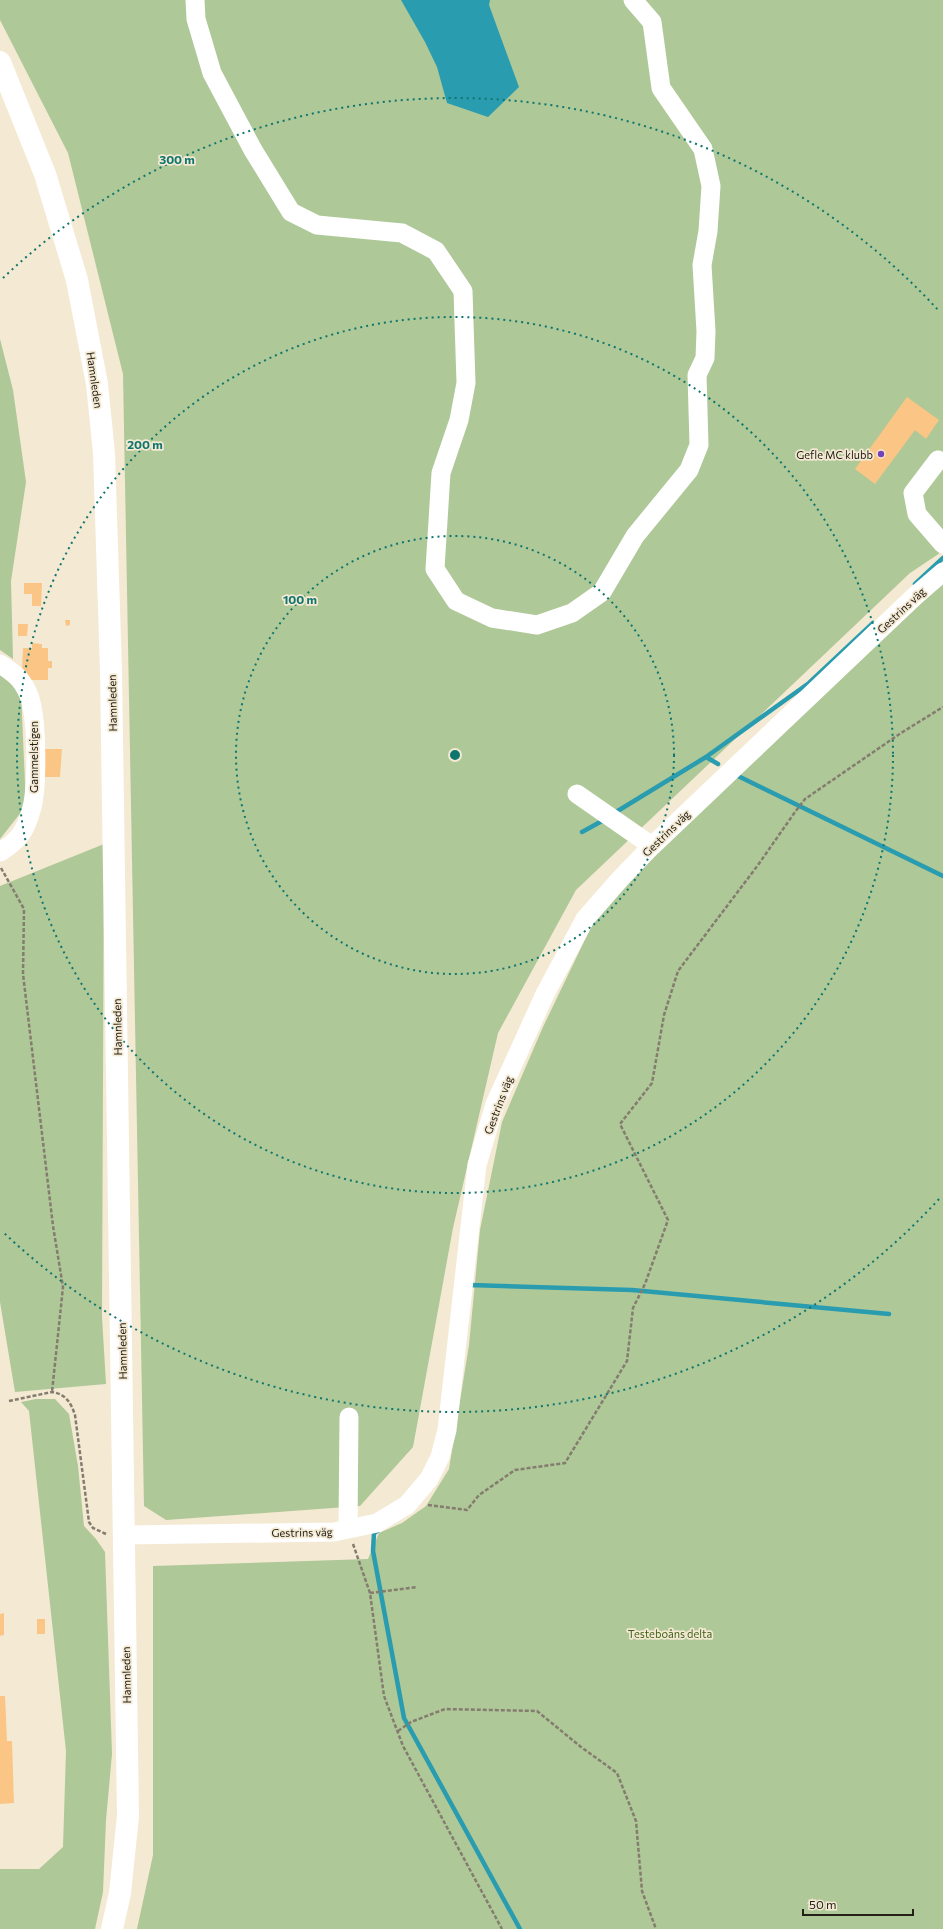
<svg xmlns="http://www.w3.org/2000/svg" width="943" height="1929" font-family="Commissioner,sans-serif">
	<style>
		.green { fill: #aec898 }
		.water { fill: #299cb0 }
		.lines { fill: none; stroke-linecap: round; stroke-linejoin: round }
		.stream { stroke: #299cb0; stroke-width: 4.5 }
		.building { fill: #fbc585 }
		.path { stroke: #847d6f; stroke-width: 2.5; stroke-dasharray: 4 2; stroke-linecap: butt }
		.minor { stroke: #fff; stroke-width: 19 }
		.major { stroke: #fff; stroke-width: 22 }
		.ring { fill: none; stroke: #0f766e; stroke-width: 2; stroke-dasharray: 2 4 }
		.poi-dot { fill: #7642b9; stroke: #f4e9d3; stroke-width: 1.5 }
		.labels { text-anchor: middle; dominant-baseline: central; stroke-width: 3.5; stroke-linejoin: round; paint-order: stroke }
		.street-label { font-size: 11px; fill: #242018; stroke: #f4e9d3 }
		.poi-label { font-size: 11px; fill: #242018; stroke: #f4e9d3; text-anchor: end }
		.park-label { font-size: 11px; fill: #40611a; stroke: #f4e9d3 }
		.centre { fill: #0f766e; stroke: #f4e9d3; stroke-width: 2 }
		.ring-label { font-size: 12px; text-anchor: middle; font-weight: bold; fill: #0f766e; stroke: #f4e9d3; stroke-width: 3.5; stroke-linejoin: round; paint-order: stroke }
	</style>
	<rect width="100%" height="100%" fill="#f4e9d3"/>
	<path class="green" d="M 0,0 L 943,0 L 943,551 L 910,573 L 576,890 L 498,1033 L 453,1228 L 413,1447 L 360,1506 L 166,1520 L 144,1506 L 123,374 L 68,153 L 0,20 Z
		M 0,339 L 13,390 L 26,482 L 11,581 L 13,659 L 0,650 Z
		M 943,583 L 943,1929 L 137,1929 L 153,1855 L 153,1566 L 368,1559 L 379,1533 L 402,1523 L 426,1506 L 449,1469 L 469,1345 L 480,1230 L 502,1122 L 543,1027 L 592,925 L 651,856 Z
		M 0,675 L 21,692 L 26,806 L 0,839 Z
		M 104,844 L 102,1317 L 106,1384 L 15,1392 L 0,1302 L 0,886 Z
		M 36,1399 L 55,1399 L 69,1414 L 78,1466 L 84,1526 L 96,1539 L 105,1552 L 112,1754 L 106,1820 L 103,1892 L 95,1929 L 0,1929 L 0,1869 L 39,1869 L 63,1847 L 66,1751 L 29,1411 L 21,1402 Z"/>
	<path class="water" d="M 401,0 L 490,0 L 489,5 L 519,87 L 488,117 L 447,103 L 437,67 L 425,42 Z"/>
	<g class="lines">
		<path class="stream" d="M 915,584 L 943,558
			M 706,757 L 718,764
			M 738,776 L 943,876
			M 616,812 L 706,757 L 809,683 L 873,623
			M 582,832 L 602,821
			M 470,1288 L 470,1285 L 632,1290 L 889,1314
			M 379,1530 L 374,1533 L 373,1551 L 404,1718 L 520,1929"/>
	</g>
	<path class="building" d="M 907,397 L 939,420 L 926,439 L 915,430 L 875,484 L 855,469 Z
		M 24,583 L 42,583 L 41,606 L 32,606 L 32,594 L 24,594 Z
		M 65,620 L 70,620 L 70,625 L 66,626 Z
		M 18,624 L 28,624 L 27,636 L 18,636 Z
		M 32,643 L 42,644 L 42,648 L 48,648 L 48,661 L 52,661 L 52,668 L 48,668 L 48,680 L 28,680 L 22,670 L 23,648 L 32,648 Z
		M 43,749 L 62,749 L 60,777 L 42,777 Z
		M 4,1613 L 4,1635 L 0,1636 L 0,1614 Z
		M 37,1619 L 45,1619 L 45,1634 L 37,1634 Z
		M 0,1696 L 5,1696 L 7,1741 L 12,1741 L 14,1803 L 0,1804 Z"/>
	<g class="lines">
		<path class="path" d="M 1,868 L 24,909 L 23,974 L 53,1226 L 63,1287 L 52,1392
			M 9,1401 L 52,1392 C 66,1394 71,1403 75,1415 L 89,1522 L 93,1528 L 106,1534
			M 428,1505 L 467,1510 L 479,1495 L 515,1470 L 565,1463 L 627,1361 L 633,1308 L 645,1284 L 668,1220 L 620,1124 L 652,1083 L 664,1015 L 678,971 L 758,865 L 795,812 L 805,799 L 901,733 L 943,707
			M 353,1544 L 370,1593 L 384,1696 L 403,1746 L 502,1929
			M 370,1593 L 417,1587
			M 398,1731 L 411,1722 L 445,1709 L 537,1711 L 581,1747 L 617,1773 L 636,1821 L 642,1891 L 656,1929"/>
		<path class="minor" d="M 195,0 L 196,19 L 212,73 L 253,150 L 291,212 L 317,225 L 402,233 L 436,251 L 463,291 L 466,383 L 459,420 L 441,473 L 435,569 L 456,601 L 492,618 L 537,625 L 572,613 L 602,592 L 635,536 L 689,470 L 699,445 L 697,375 L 705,358 L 706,331 L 702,265 L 708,231 L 711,186 L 703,149 L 661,88 L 652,22 L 633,0
			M 938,460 L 913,493 L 917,514 L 943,544
			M 0,664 C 13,672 20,677 27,691 C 38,712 37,779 33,803 C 31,812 28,821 24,829 C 19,839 10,846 0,852
			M 577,794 L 652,846
			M 348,1529 L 349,1417
			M 125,1535 L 334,1532 L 377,1523 L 407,1505 L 429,1479 L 440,1457 L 447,1430 L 477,1165 L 495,1104 L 545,994 L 585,919 L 621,878 L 652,846 L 915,596 L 943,572"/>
		<path class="major" d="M 0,62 L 45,174 L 77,280 L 97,384 L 104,453 L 111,671 L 128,1816 L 120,1893 L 112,1929"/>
	</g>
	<g class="ring">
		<circle cx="455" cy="755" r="219"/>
		<circle cx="455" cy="755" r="438"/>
		<path d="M939 1199A657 657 0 0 1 3 1232M3 278A657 657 0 0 1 939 311"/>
	</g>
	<circle class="poi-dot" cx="881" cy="454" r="4"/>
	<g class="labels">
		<g class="street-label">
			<text transform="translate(95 380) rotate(82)">Hamnleden</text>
			<text transform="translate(901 610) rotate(-43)">Gestrins väg</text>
			<text transform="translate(112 703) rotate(-91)">Hamnleden</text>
			<text transform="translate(33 757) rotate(-90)">Gammelstigen</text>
			<text transform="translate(666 833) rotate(-44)">Gestrins väg</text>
			<text transform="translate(117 1027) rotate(-91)">Hamnleden</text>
			<text transform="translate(498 1105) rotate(-69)">Gestrins väg</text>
			<text transform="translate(122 1351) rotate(-91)">Hamnleden</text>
			<text transform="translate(302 1532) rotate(-1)">Gestrins väg</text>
			<text transform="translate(126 1675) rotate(-91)">Hamnleden</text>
		</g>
		<g class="poi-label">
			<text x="873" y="454">Gefle MC klubb</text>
		</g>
		<g class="park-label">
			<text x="670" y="1633">Testeboåns delta</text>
		</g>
	</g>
	<circle cx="455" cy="755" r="6" class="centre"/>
	<g class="ring-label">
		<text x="177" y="164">300 m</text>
		<text x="145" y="449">200 m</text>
		<text x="300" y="604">100 m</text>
	</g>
	<path d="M803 1909v6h110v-6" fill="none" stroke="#242018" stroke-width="2"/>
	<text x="809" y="1909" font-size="12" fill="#242018" stroke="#f4e9d3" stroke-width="3" paint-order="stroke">50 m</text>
</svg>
